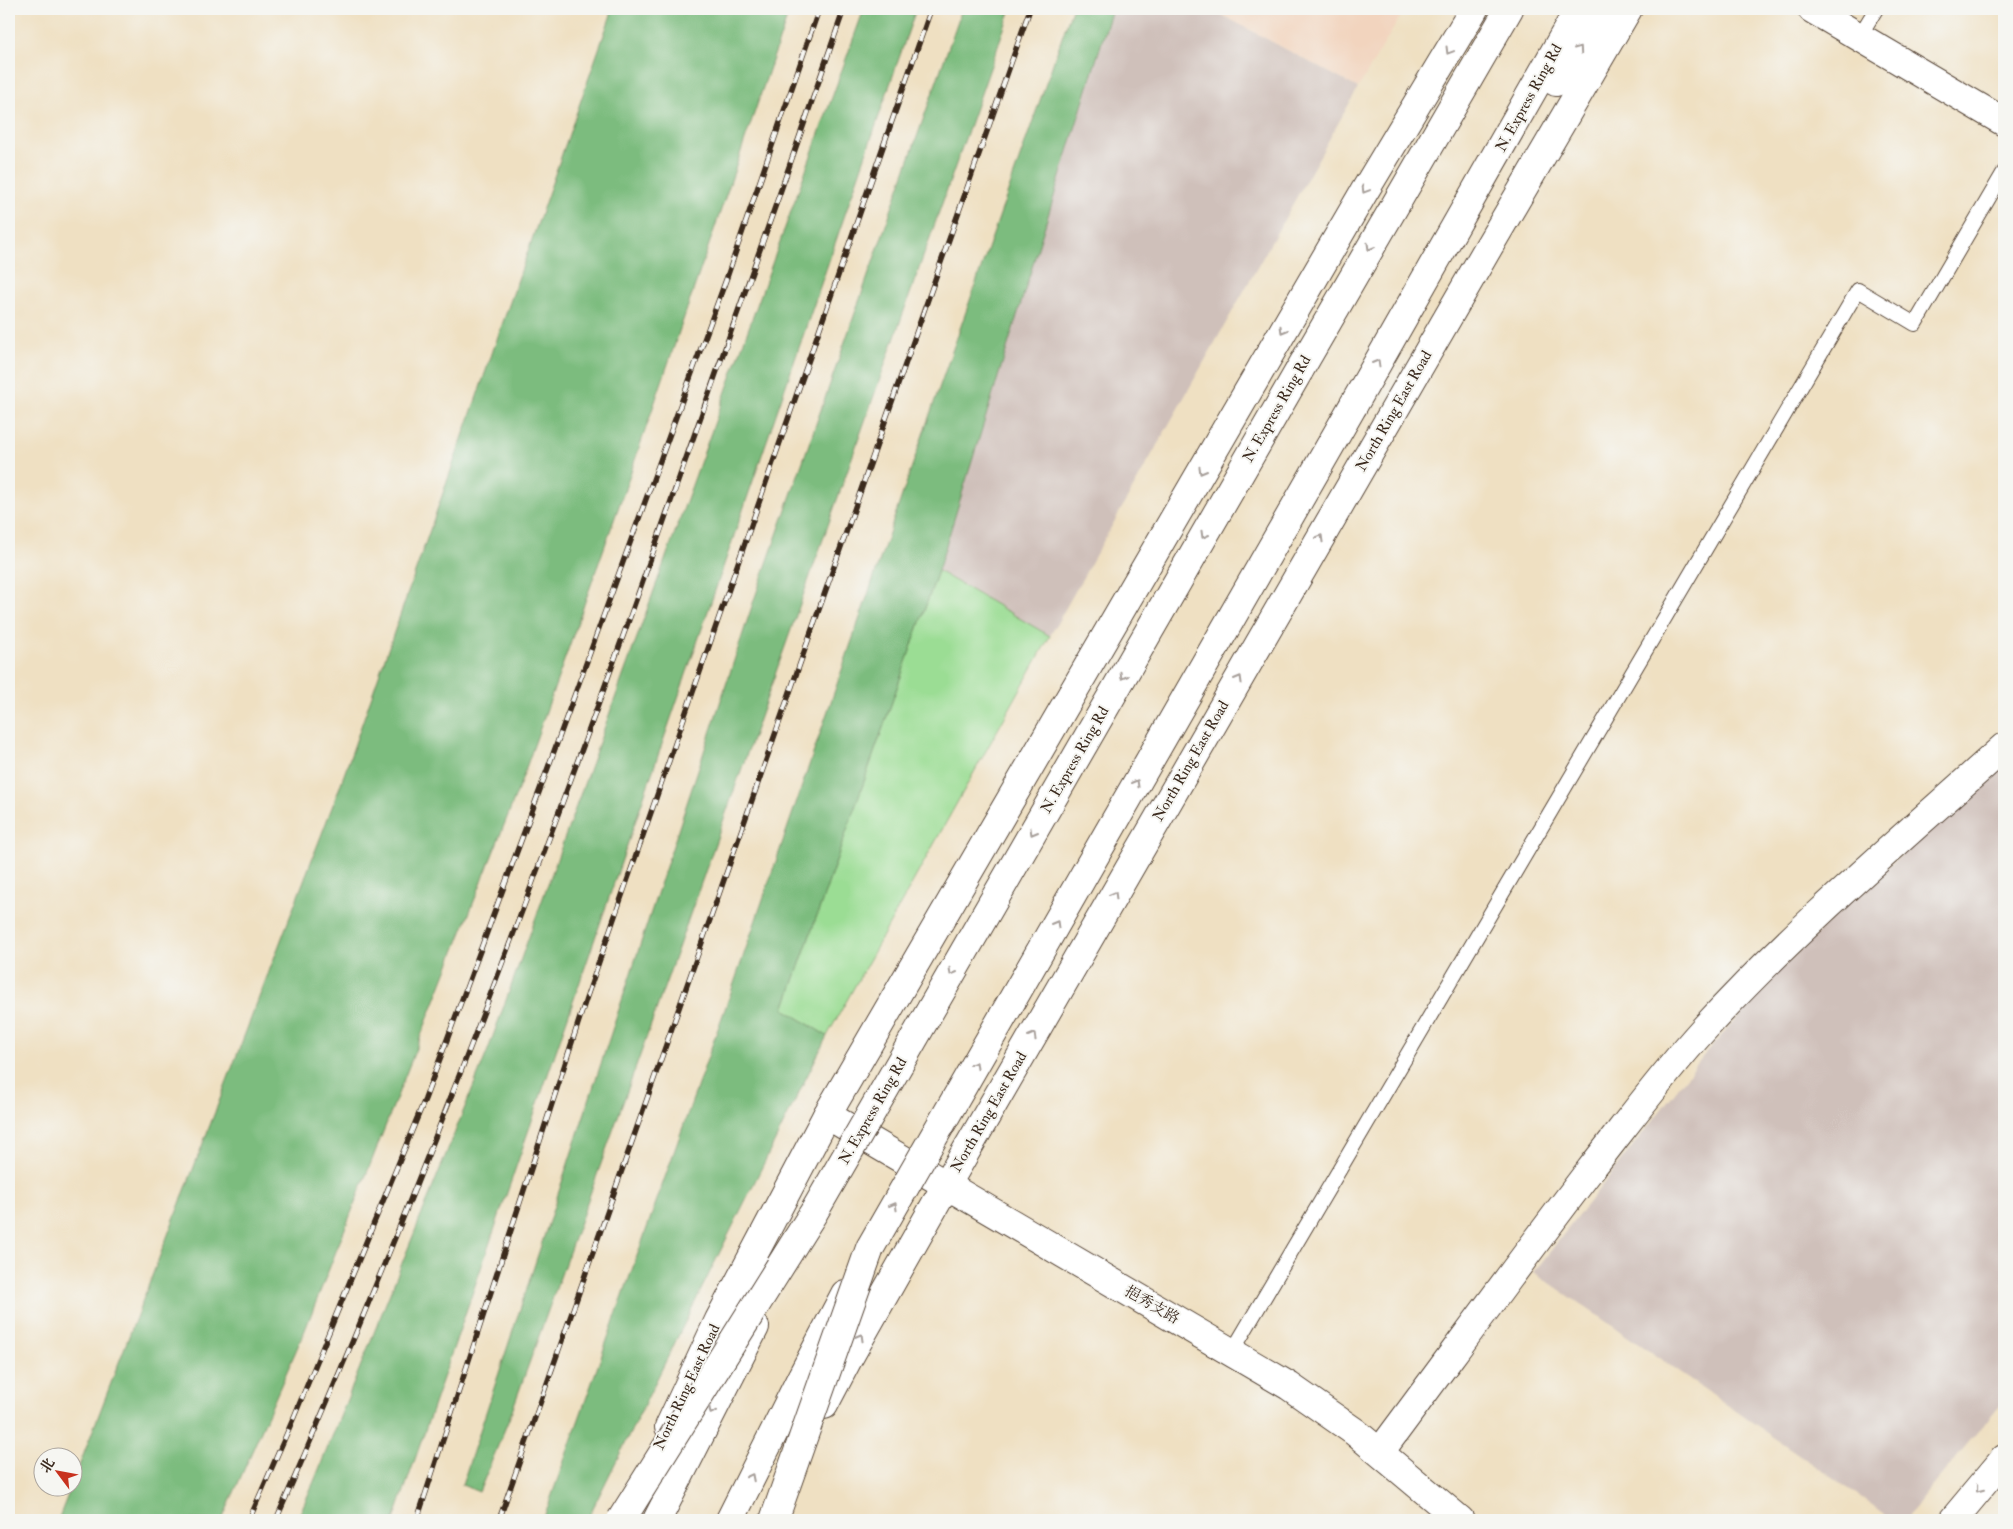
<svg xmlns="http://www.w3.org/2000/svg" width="2013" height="1529" font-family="'IM FELL Double Pica','Noto Serif SC',serif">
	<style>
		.built { fill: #f2d4be }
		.industrial { fill: #cfc0ba }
		.green { fill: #9bdd94; stroke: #6b8459 }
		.forest { fill: #7cbc7e; stroke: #5c734e }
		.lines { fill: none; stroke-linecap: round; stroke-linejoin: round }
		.service-casing { stroke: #564537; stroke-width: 16 }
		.minor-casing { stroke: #564537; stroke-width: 30 }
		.tertiary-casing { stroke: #564537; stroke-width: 30 }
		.secondary-casing { stroke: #564537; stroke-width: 30 }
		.primary-casing { stroke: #564537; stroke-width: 30 }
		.trunk-casing { stroke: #564537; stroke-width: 30 }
		.service { stroke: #fff; stroke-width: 14 }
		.minor { stroke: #fff; stroke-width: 28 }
		.tertiary { stroke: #fff; stroke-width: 28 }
		.secondary { stroke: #fff; stroke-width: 28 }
		.primary { stroke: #fff; stroke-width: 28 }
		.trunk { stroke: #fff; stroke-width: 28 }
		.rail-casing { stroke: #3b2a1e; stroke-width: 5.5 }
		.rail { stroke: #f6f6f2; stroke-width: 4; stroke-dasharray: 11; stroke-linecap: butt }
		.trunk-bridge-casing { stroke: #564537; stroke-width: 30; stroke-linecap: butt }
		.trunk-bridge { stroke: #fff; stroke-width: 28 }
		.oneway { stroke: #a79f9a }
		.labels { text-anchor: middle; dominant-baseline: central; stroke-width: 4; stroke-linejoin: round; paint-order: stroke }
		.street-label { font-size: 15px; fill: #3b2a1e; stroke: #f6f6f2 }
	</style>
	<rect width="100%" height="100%" fill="#f6f6f2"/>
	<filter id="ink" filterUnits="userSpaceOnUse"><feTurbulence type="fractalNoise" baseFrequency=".02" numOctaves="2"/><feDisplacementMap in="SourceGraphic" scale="10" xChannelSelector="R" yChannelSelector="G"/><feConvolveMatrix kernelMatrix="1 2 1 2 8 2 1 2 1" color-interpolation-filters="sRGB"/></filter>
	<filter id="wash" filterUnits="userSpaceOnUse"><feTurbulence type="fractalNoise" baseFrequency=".0096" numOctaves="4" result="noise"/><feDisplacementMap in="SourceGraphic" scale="20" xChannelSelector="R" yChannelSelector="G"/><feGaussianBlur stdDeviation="1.12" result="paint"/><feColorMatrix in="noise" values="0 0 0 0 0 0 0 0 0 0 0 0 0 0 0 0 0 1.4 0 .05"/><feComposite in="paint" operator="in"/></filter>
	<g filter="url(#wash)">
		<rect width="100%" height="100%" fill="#efe0c2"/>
		<path class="built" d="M 1211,9 L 1405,9 L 1358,88 Z"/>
		<path class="industrial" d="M 1112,9 L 1211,9 L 1358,88 L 1050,636 L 938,571 Z
			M 2004,765 L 2004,1400 L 1904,1520 L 1894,1520 L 1534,1272 L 1704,1055 L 1778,972 L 1854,896 Z"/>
		<path class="green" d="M 938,571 L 1050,636 L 827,1036 L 784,1009 Z"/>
		<path class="forest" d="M 613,9 L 790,9 L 625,489 L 521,782 L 305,1330 L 222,1520 L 58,1520 L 71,1487 L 72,1486 L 73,1482 L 339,789 Z
			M 864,9 L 916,9 L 394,1520 L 297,1520 L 315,1479 L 488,1050 Z
			M 962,9 L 1011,9 L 642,1050 L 509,1419 L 479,1492 L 462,1485 L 754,600 Z
			M 1072,9 L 1112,9 L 938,571 L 784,1009 L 827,1036 L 587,1520 L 543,1520 L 731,992 L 928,420 Z"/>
	</g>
	<g filter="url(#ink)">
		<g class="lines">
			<g class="service-casing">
				<path id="service" d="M 1859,37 L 1876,9
					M 1232,1352 L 1858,290 L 1915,324 L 2004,172"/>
			</g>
			<g class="minor-casing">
				<path id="minor" d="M 1812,9 L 2004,122
					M 1380,1452 C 1450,1358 1519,1263 1590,1170 C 1627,1123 1663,1074 1703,1030 C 1796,928 1902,839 2004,747"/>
			</g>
			<g class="tertiary-casing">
				<path id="tertiary" d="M 827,1115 L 1289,1386 L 1355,1432 L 1460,1520"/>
			</g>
			<g class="secondary-casing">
				<path id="secondary" d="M 1953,1520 L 2004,1459"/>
			</g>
			<g class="primary-casing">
				<path id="primary" d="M 824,1405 L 848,1359 L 947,1184 L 1488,248 L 1628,9
					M 669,1427 L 719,1320 L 827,1115 L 1364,192 L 1474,9"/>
			</g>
			<g class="trunk-casing">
				<path id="trunk" d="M 1556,82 L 1607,9
					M 1299,371 L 1509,9
					M 1353,406 L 1579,9
					M 657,1520 L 755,1327
					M 730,1520 L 801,1378 L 845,1294"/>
			</g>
			<use href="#service" class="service"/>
			<use href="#minor" class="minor"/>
			<use href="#tertiary" class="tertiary"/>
			<use href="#secondary" class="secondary"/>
			<use href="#primary" class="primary"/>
			<use href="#trunk" class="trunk"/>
			<g class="rail-casing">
				<path id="rail" d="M 249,1520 L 294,1417 L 425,1099 L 545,776 L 727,277 L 819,9
					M 276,1520 C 407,1223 521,919 631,614 C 703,412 774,211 844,9
					M 417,1520 L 586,999 L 931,9
					M 499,1520 L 1030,9"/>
			</g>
			<use href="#rail" class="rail"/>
			<g class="trunk-bridge-casing">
				<path id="trunk-bridge" d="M 621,1520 L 814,1212 L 1299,371
					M 774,1520 L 870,1248 L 1353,406"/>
			</g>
			<use href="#trunk-bridge" class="trunk-bridge"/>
		</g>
		<defs><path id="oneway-chevron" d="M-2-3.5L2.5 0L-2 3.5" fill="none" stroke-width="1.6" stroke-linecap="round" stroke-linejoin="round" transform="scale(1.25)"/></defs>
		<g class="oneway">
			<use href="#oneway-chevron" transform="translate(1579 49) rotate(-55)"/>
			<use href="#oneway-chevron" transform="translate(1449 51) rotate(121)"/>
			<use href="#oneway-chevron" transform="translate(1365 190) rotate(121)"/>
			<use href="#oneway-chevron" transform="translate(1370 247) rotate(120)"/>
			<use href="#oneway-chevron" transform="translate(1283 330) rotate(120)"/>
			<use href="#oneway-chevron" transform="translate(1377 363) rotate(-60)"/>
			<use href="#oneway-chevron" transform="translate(1202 471) rotate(120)"/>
			<use href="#oneway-chevron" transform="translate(1204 535) rotate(120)"/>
			<use href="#oneway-chevron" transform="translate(1320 538) rotate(-60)"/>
			<use href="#oneway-chevron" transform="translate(1123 676) rotate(120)"/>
			<use href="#oneway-chevron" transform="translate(1239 679) rotate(-60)"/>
			<use href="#oneway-chevron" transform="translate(1136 783) rotate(-60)"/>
			<use href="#oneway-chevron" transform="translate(1033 832) rotate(120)"/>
			<use href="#oneway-chevron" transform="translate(1114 895) rotate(-60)"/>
			<use href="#oneway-chevron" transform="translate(1056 924) rotate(-60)"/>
			<use href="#oneway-chevron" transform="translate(952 972) rotate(120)"/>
			<use href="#oneway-chevron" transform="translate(1033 1036) rotate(-60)"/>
			<use href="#oneway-chevron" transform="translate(975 1065) rotate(-60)"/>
			<use href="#oneway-chevron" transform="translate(894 1206) rotate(-60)"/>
			<use href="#oneway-chevron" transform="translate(860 1337) rotate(-60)"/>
			<use href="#oneway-chevron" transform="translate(712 1411) rotate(117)"/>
			<use href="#oneway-chevron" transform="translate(751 1477) rotate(-63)"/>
			<use href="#oneway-chevron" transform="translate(1979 1489) rotate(129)"/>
		</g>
	</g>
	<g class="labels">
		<g class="street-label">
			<text transform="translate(1529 98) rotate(-61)">N. Express Ring Rd</text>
			<text transform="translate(1277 409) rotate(-60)">N. Express Ring Rd</text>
			<text transform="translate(1394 411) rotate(-60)">North Ring East Road</text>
			<text transform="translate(1075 760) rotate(-60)">N. Express Ring Rd</text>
			<text transform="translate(1191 761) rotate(-60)">North Ring East Road</text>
			<text transform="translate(873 1111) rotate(-60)">N. Express Ring Rd</text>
			<text transform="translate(989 1112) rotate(-60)">North Ring East Road</text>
			<text transform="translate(1152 1305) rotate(30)">挹秀支路</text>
			<text transform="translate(687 1387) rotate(-65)">North Ring East Road</text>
		</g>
	</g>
	<rect width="2013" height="1529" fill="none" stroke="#f6f6f2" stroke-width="30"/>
	<g transform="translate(58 1472) rotate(302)"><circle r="24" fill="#f6f6f2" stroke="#aba49d"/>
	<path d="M0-4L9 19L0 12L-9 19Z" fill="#c8321e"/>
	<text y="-8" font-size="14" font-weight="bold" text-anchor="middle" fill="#3b2a1e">北</text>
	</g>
</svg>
